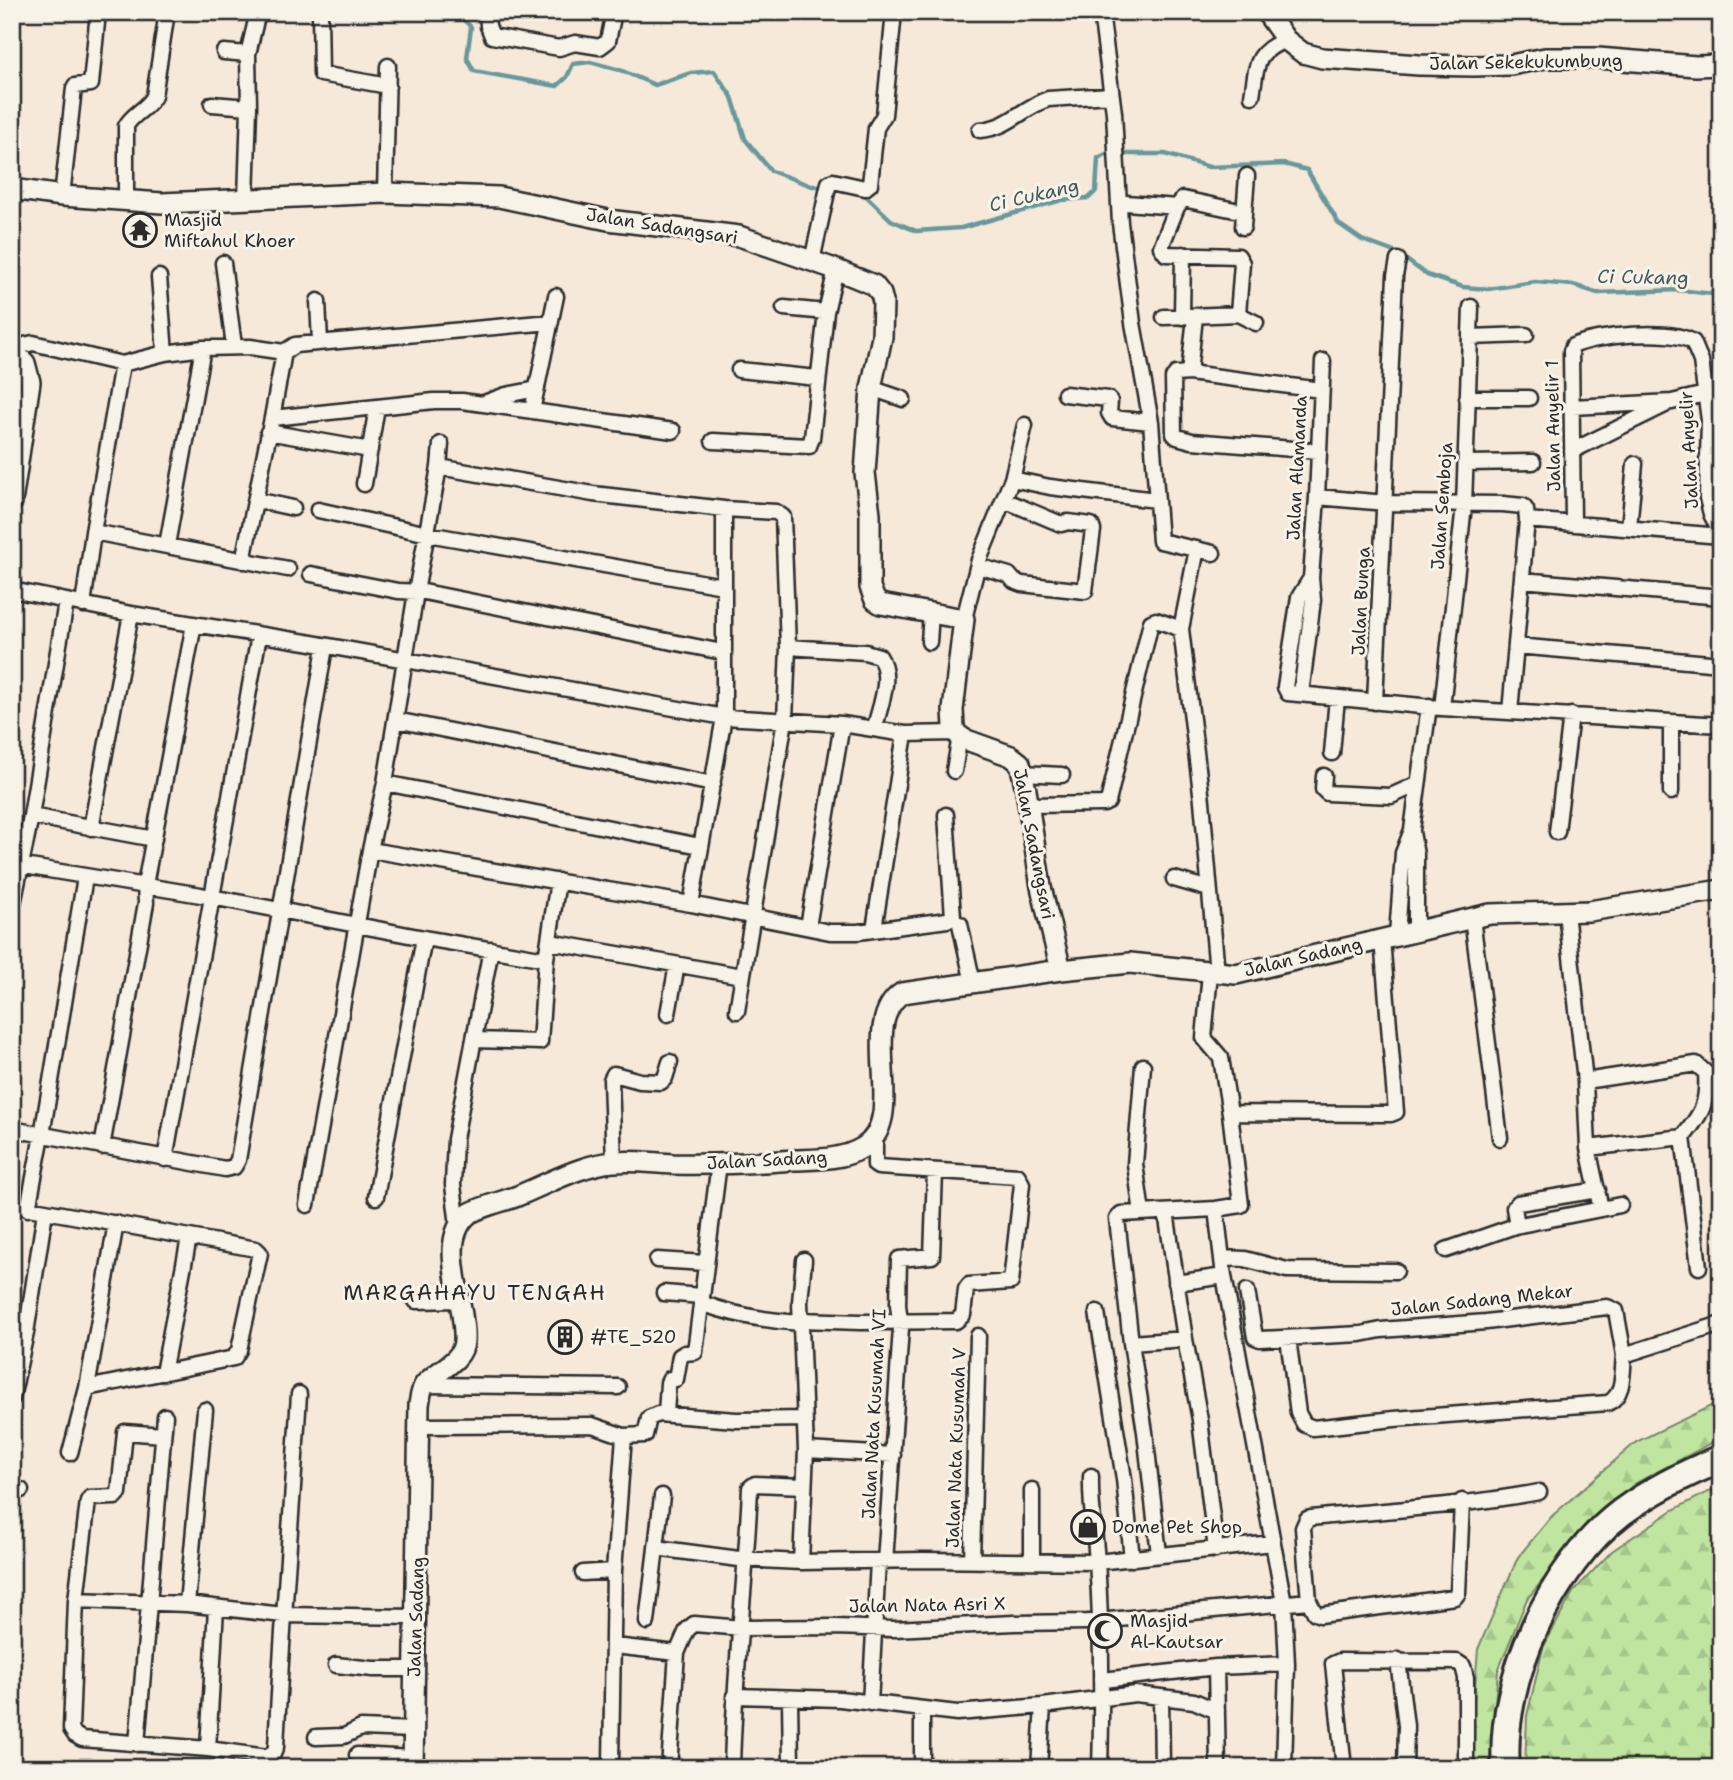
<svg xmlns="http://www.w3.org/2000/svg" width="1733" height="1780" font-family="'Shantell Sans',sans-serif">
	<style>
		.forest { fill: url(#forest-firs); stroke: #768866; stroke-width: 2 }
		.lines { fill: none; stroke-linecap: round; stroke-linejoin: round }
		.stream { stroke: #67989c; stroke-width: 4.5 }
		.street-casing { stroke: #2b2b2b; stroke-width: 19 }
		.secondary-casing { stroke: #2b2b2b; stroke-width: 24 }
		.highway-casing { stroke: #2b2b2b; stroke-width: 32 }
		.street { stroke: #f7f3e8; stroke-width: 14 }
		.secondary { stroke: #f7f3e8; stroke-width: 19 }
		.highway { stroke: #f7f3e8; stroke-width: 26 }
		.labels { text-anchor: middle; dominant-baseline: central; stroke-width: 6; stroke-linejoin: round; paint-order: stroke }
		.street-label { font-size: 18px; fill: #2b2b2b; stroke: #f7f3e8 }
		.poi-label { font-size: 18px; fill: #2b2b2b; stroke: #f7f3e8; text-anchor: start }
		.water-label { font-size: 19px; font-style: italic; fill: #44585a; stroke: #f7f3e8 }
		.quarter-label { font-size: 21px; letter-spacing: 2px; fill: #2b2b2b; stroke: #f7f3e8 }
	</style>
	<defs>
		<pattern id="forest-firs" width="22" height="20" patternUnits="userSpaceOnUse" patternTransform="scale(1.75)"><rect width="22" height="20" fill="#c0e5a0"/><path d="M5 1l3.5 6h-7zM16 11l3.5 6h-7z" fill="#a5c58a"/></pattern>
	</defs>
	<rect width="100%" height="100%" fill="#f6e9da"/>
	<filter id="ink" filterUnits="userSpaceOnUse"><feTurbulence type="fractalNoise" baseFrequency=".0143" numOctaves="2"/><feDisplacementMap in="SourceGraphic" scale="14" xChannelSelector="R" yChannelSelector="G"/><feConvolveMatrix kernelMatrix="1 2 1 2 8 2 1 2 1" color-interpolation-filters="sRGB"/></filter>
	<g filter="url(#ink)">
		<path class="forest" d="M 1721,1401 L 1721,1438 L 1634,1484 L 1591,1523 L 1527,1599 L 1498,1671 L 1489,1768 L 1464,1768 L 1472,1723 L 1478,1649 L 1518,1557 L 1552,1516 L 1636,1442 Z
			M 1721,1487 L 1721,1768 L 1525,1768 L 1527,1716 L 1543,1648 L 1573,1592 L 1612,1551 L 1673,1510 L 1716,1488 Z"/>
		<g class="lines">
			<path class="stream" d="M 456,12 L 471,27 L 467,58 L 474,71 L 557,86 L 567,77 L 573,64 L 590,62 L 620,70 L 655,85 L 691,73 L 714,71 L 732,97 L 745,139 L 771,171 L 812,186 L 824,186
				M 862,192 L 891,220 L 916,231 L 961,228 L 1062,200 L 1089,198 L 1096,191 L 1098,158 L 1106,154 L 1165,154 L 1209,167 L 1284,164 L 1307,170 L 1339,224 L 1362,240 L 1397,253 L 1427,275 L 1463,287 L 1488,289 L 1535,282 L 1573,285 L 1598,293 L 1679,290 L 1721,295"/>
			<g class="street-casing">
				<path id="street" d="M 320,12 L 321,74 L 388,86
					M 487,12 L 488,26 L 492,36 L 559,48 L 575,43 L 600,47 L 608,41 L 614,12
					M 1101,12 L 1114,113 L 1120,223 L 1133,323 L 1151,422 L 1160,541 L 1213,553
					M 224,52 L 248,54
					M 1252,96 C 1257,66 1254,52 1286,40
					M 212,104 L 249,107
					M 980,130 C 1011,127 1020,109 1048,99 L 1111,95
					M 385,193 L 388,66
					M 62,196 L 74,88 L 75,86 L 91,84 L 98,12
					M 246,199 L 249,107 L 248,54 L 258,12
					M 126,201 L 126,126 C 133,113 148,109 154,96 L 167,12
					M 1126,203 L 1177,207
					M 1243,227 L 1247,176
					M 812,261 L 829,183 L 833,181 L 865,188 L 870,184 L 876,128 L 884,115 L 894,12
					M 223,263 L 234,346
					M 159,277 L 165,353
					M 318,301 L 320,342
					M 784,308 L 826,312
					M 1238,314 L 1242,263 L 1238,256 L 1166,254 L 1161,247 L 1177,207 L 1183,199 L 1244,212
					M 1164,317 L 1238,314 L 1256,323
					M 1182,317 L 1183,254
					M 1470,337 L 1526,335
					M 12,348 L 33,343 L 122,364 L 165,353 L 203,348 L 250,347 L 284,352
					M 739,370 L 817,378
					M 1189,373 L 1195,317
					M 871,388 L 903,399
					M 1065,394 L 1108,399 L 1110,401 L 1109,413 L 1112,418 L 1151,422
					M 1467,398 L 1529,398
					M 484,403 L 506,395 L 537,389
					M 1572,407 L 1672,402 L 1705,394
					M 532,411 L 556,296
					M 272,418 L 284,352 L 295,345 L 551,322
					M 268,432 L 370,450
					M 713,441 L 809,446 L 812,438 L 826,312 L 836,269
					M 1318,451 L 1192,441 L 1177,437 L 1174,434 L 1173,378 L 1176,374 L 1189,373 L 1321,390
					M 1572,451 L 1665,405
					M 1707,460 L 1721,458
					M 1466,463 L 1533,462
					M 439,467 L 593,494 L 724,509 L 776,512 L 783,517 L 788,647 L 785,720 L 737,1011
					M 1012,479 L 1050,487 L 1156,500
					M 364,484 L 377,407
					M 1317,497 L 1386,503 L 1503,504 L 1523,506 L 1526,510 L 1527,520 L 1510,712
					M 256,500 L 293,508
					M 318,510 L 428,534 L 723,586
					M 1527,520 L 1721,536
					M 1573,523 L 1571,351 L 1573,346 C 1595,335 1672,328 1693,342 L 1701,361 L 1709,420 L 1707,498 L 1711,514 L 1721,534
					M 1629,528 L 1635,464
					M 93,532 L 288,569
					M 167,545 L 203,348
					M 1197,549 L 1181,629 L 1202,801 L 1217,973
					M 243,561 L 272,418 L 434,401 L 462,401 L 673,431
					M 978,566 L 1009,575 L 1014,581 L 1022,584 L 1085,591 L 1093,530 L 1091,525 L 1068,522 L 1061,524 L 1004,500
					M 311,574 L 398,591 L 424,592 L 722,652
					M 1311,578 L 1299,597 L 1285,687 L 1288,693 L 1442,708 L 1721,725
					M 1522,580 L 1721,597
					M 12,590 L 131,614 L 306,642 L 724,717 L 842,724 L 905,734 L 956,733
					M 83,605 L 93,532 L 122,364
					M 964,619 L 979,560 L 1012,479 L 1025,425
					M 929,642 L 931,613
					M 1516,646 L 1721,664
					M 788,647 L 865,652 L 879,656 C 893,677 880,705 875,727
					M 1301,694 L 1313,600 L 1311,578 L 1317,497 L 1323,361
					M 1375,702 L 1395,276 L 1398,260
					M 1442,708 L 1464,505 L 1471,307
					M 396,720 L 713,784
					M 1332,753 L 1337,698
					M 954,771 L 960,736
					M 1022,773 L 1062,775
					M 1324,776 L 1323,789 L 1327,793 L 1391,796 L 1418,784
					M 385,783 L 700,846
					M 1671,792 L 1671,722
					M 1028,805 L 1104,804 L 1108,802 L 1151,622 L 1156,620 L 1181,629
					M 31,816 L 154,839
					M 91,828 L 131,614
					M 1412,832 L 1416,855 L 1416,931
					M 1557,832 L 1571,715
					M 370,850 L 691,904 L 830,932 L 858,932 L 947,920 L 953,917 L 946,815
					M 12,864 L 201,895 L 424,938 L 546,959
					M 1174,879 L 1209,889
					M 691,904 L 724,717 L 724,509
					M 12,909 L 31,816 L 66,602
					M 1566,912 L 1585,1081 L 1588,1148 L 1601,1209 L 1620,1205
					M 1472,918 L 1500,1138
					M 960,924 L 973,983
					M 808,927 L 842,724
					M 874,929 L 905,734
					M 1397,935 L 1403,853 L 1412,830 L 1429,706
					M 550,942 L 742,976
					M 668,1014 L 677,965
					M 474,1040 L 540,1042 L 546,959 L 558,881
					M 1585,1081 L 1696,1064 L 1706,1073 C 1708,1104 1702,1113 1683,1137 L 1588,1148
					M 1230,1113 L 1391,1114 L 1396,1112 L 1382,939
					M 12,1129 L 225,1169 L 234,1167 L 238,1160 L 325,647
					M 1683,1137 L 1699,1267
					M 102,1147 L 146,903 L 145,885 L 194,624
					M 165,1159 L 259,635
					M 614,1162 L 611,1080 L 614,1074 L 640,1081 L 661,1082 L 665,1078 L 670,1062
					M 376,1197 L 424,938
					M 12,1205 L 256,1249 L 260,1253 L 239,1350 L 234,1358 L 87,1388
					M 307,1205 L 370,850 L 385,783 L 416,592 L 439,467 L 441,444
					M 28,1209 L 42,1135 L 85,877
					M 1216,1209 L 1224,1276 L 1284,1603 L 1287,1664 L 1284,1768
					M 1166,1212 L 1185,1339 L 1200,1420 L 1216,1550
					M 1142,1213 L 1135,1164 L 1143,1066
					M 1517,1225 L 1514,1208 L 1518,1203 L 1598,1190
					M 458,1226 L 453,1185 L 455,1139 L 491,949
					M 1446,1250 L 1515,1226 L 1601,1209
					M 1222,1258 L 1245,1259 L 1287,1270 L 1396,1271
					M 657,1260 L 705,1263
					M 804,1260 L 800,1302 L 806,1450
					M 1176,1283 L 1224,1276
					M 1247,1291 L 1255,1337 L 1260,1339 L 1361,1334 L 1381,1330 L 1486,1322 L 1607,1307 L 1616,1311 L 1624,1355 L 1721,1324
					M 664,1293 L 701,1296
					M 416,1301 L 459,1300
					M 701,1303 C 733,1315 767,1321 801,1323
					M 1097,1312 L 1124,1479 L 1132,1559
					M 801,1320 L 860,1322 L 956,1321 L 963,1315 L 966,1289 L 969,1285 L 1011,1282 L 1022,1184 L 1018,1176 L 878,1167 L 875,1165 L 875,1138
					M 1288,1338 L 1298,1413 L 1304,1424 L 1313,1428 L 1394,1419 L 1608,1403 C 1625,1395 1622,1371 1624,1355
					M 1131,1343 L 1185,1339
					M 163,1373 L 189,1238
					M 424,1385 L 618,1387
					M 12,1398 L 26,1333 L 45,1212
					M 666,1414 L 668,1383 L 670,1379 L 676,1379 L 680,1356 L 685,1353 L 695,1352 L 719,1163
					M 419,1426 L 592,1425 L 624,1436 L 645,1435 L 649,1418 L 658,1414 L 736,1420 L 805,1419
					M 163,1435 L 125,1432 L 119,1493 L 115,1497 L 90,1498 L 88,1501 L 76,1600 L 71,1729 L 75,1735 L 82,1739 L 208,1749 L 267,1757 L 273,1754 L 276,1747 C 282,1630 292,1512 299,1394
					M 70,1453 L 87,1388 L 116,1223
					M 1091,1476 C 1090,1505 1095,1532 1097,1562 C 1102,1630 1102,1699 1100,1768
					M 12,1488 L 21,1490
					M 662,1496 L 656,1548 L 739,1559 L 801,1562 L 923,1560 L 1097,1562 L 1272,1543
					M 1462,1501 L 1458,1593 L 1455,1597 L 1320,1615 L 1315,1613 L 1309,1601 L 1303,1528 L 1307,1519 L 1311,1518 C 1387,1510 1464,1506 1539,1492
					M 1159,1554 L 1145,1432 L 1131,1343 L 1117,1219 L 1121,1214 L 1216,1209 L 1241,1205 L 1230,1113 L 1221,1058 L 1204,1038 L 1210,973
					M 972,1561 L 978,1336
					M 1032,1561 L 1032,1490
					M 801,1562 L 806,1450 L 893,1455
					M 885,1562 L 901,1328 L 898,1305 L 899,1259 L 932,1256 L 935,1172
					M 583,1573 L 614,1571
					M 76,1600 L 187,1604 L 283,1615 L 416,1617
					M 187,1604 L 205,1410
					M 647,1622 L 656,1548
					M 614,1646 L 677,1653
					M 1398,1660 L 1406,1726 L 1405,1768
					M 336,1665 L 373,1669 L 414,1669
					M 1216,1667 L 1218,1768
					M 1103,1680 L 1216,1667 L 1287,1664
					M 734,1696 L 840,1699 L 957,1713 L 1043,1706 L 1135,1694 L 1161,1697 L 1162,1768
					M 1161,1697 L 1194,1701 L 1217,1711
					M 790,1698 L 791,1768
					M 870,1703 L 878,1562
					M 316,1737 L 344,1736 L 361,1728 L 414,1730
					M 137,1744 L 165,1416
					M 208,1749 L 216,1608
					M 357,1755 L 413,1758
					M 596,1768 L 610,1766 L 611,1764 L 614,1571 L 624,1436
					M 669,1768 L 677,1653 L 687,1630 L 694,1624 L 742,1628 L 835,1627 L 894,1629 L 1014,1623 L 1088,1622 L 1309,1601
					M 732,1768 C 734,1674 746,1582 750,1488 L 755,1484 L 804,1486
					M 922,1768 L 922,1710
					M 1039,1768 L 1043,1706
					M 1344,1768 L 1333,1664 L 1340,1661 L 1457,1662 L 1463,1666 L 1466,1678 L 1466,1768"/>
			</g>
			<g class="secondary-casing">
				<path id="secondary" d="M 1266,12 L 1286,40 L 1303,53 L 1322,58 L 1419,65 L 1474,66 L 1511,65 L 1545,58 L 1598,58 L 1696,66 L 1721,65
					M 12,189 L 62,196 L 162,203 L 385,193 L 499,197 L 608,220 L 739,236 L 832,268 L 874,285 L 881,294 L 883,302 L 882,337 L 871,388 L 865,473 L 870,514 L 870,587 L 875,600 L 881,604 L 964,619 L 953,710 L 954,727 L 956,733 L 964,739 L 1011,756 L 1020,763 L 1026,790 L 1041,887 L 1061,970
					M 12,350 L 25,363 L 30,382 L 12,502
					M 413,1768 L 419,1405 C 420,1398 421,1389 425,1384 C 437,1370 463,1362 464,1341 C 467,1303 434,1240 470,1213 C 484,1206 500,1202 515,1197 C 545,1185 582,1164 614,1162 C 634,1160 653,1163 673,1164 C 713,1165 754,1163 794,1160 C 817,1159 842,1160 862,1148 C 911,1119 856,1024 902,993 L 1061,970 L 1130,963 L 1236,974 L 1490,914 L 1589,911 L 1721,890"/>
			</g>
			<g class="highway-casing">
				<path id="highway" d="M 1506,1768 C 1499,1680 1552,1565 1622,1512 C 1652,1490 1686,1473 1721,1459"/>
			</g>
			<use href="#street" class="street"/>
			<use href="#secondary" class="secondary"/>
			<use href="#highway" class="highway"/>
		</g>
	</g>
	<defs>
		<g id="temple-ring" transform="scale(1.75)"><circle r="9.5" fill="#f7f3e8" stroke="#2b2b2b" stroke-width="1.5"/><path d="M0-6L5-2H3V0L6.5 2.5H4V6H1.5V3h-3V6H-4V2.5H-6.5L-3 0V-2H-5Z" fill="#2b2b2b"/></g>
		<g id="building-ring" transform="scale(1.75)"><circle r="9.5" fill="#f7f3e8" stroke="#2b2b2b" stroke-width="1.5"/><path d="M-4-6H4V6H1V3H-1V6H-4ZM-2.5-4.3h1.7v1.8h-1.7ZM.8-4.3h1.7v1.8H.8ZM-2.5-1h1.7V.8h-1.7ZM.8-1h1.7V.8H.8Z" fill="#2b2b2b"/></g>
		<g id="shop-ring" transform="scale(1.75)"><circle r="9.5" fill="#f7f3e8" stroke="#2b2b2b" stroke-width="1.5"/><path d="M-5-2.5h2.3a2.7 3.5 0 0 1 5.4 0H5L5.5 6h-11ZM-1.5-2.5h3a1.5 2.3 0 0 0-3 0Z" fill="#2b2b2b"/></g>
		<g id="mosque-ring" transform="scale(1.75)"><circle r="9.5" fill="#f7f3e8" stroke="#2b2b2b" stroke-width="1.5"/><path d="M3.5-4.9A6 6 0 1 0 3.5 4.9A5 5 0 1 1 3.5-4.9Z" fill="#2b2b2b"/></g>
	</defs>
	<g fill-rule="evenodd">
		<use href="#temple-ring" x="140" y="230"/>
		<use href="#building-ring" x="565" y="1337"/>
		<use href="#shop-ring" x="1088" y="1527"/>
		<use href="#mosque-ring" x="1105" y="1631"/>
	</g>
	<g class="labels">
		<g class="street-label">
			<text transform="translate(1526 62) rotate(-1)">Jalan Sekekukumbung</text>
			<text transform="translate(662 226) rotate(9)">Jalan Sadangsari</text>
			<text transform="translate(1553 426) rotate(-91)">Jalan Anyelir 1</text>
			<text transform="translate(1689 450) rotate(-93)">Jalan Anyelir</text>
			<text transform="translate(1297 468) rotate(-87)">Jalan Alamanda</text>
			<text transform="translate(1442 506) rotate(-86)">Jalan Semboja</text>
			<text transform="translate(1361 601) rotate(-87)">Jalan Bunga</text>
			<text transform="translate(1034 844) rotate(79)">Jalan Sadangsari</text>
			<text transform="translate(1303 957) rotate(-13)">Jalan Sadang</text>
			<text transform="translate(767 1160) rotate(-3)">Jalan Sadang</text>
			<text transform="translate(1482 1300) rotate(-6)">Jalan Sadang Mekar</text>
			<text transform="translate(874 1414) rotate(-87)">Jalan Nata Kusumah VI</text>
			<text transform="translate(956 1448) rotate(-88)">Jalan Nata Kusumah V</text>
			<text transform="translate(927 1605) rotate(-1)">Jalan Nata Asri X</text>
			<text transform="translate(416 1617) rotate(-88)">Jalan Sadang</text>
		</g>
		<g class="poi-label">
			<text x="164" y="220">Masjid<tspan x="164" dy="21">Miftahul Khoer</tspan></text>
			<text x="590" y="1337">#TE_520</text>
			<text x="1112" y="1527">Dome Pet Shop</text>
			<text x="1130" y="1621">Masjid<tspan x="1130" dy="21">Al-Kautsar</tspan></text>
		</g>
		<g class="water-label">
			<text transform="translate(1034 195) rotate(-13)">Ci Cukang</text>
			<text transform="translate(1643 277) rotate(1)">Ci Cukang</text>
		</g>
		<g class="quarter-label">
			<text x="475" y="1293">MARGAHAYU TENGAH</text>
		</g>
	</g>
	<rect width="1733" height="1780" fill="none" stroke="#f7f3e8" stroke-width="42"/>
	<rect x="21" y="21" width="1691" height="1738" fill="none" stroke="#2b2b2b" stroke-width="2.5" filter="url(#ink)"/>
</svg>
